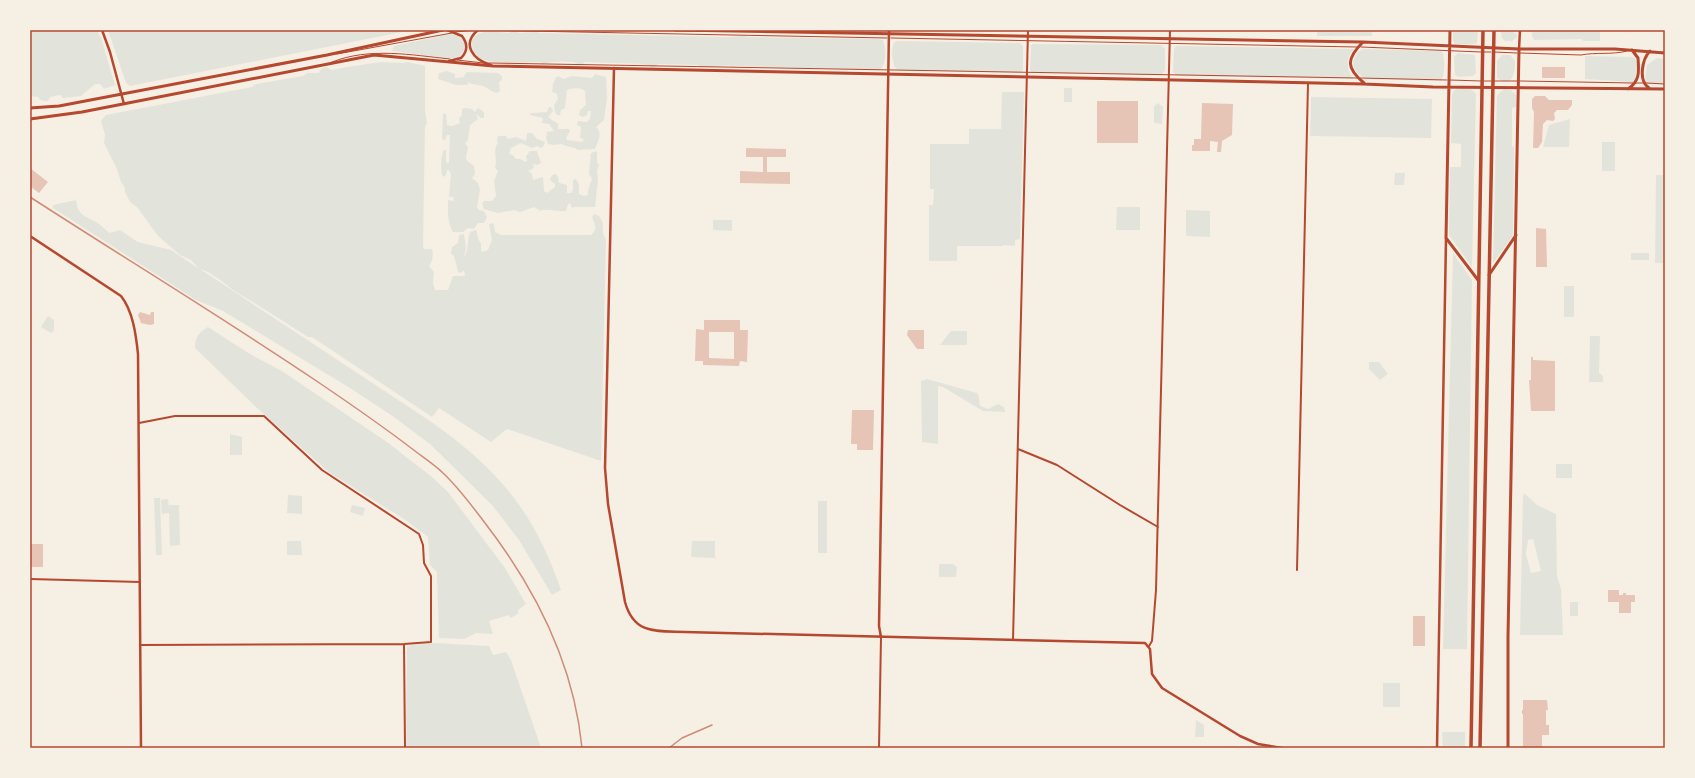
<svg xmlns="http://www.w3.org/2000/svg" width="1695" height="778" font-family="Overpass,sans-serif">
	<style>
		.green { fill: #e2e4dc; fill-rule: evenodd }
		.building { fill: #e6c5b7; fill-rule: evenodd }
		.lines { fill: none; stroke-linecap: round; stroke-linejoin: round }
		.service { stroke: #b5482f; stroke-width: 1 }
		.minor { stroke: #b5482f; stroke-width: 2 }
		.tertiary { stroke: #b5482f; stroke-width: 2.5 }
		.secondary { stroke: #b5482f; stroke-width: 3 }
		.primary { stroke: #b5482f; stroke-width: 3.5 }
		.rail { stroke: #cf8b77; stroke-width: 1.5 }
		.neatline { fill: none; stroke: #b5482f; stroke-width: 1.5 }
	</style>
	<rect width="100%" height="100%" fill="#f6efe4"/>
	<path class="green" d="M 30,30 L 97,30 L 102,41 L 115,85 L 104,89 L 100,84 L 95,84 L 81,96 L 63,98 L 60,95 L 50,97 L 48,101 C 43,102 41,101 38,97 L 30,96 Z
		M 108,30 L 412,30 L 130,86 L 126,83 Z
		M 1317,30 L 1372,30 L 1372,36 L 1317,36 Z
		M 1453,30 L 1478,30 L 1477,43 L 1475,44 L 1455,44 L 1453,40 Z
		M 1501,30 L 1511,30 L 1517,35 L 1517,37 L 1512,41 L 1505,41 L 1502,38 Z
		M 1532,30 L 1600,31 L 1600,41 L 1583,41 L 1582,39 L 1534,40 L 1532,36 Z
		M 512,31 L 520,33 L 536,32 L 540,33 L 726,37 L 744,36 L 747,37 L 879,39 L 883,40 C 886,48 887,66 879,70 L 736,66 C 731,68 731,65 726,66 C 716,67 709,67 699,67 L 698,65 L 658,64 L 654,68 L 643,64 L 584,62 L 583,65 C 579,65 577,63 573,62 C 564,61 552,61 543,64 L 540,62 C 525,62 482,67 474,53 C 472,49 472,45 472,40 C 480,28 495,32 509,33 Z
		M 450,34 L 460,36 L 464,39 L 464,51 L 458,58 L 444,58 L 392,51 L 394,46 Z
		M 896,41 L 1020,43 L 1023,46 L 1023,70 L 1020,73 L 899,70 L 895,68 C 892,61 890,45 896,41 Z
		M 1033,44 L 1161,45 L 1165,49 L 1165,71 L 1161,75 L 1032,73 L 1030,70 L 1031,45 Z
		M 1177,46 L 1354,49 C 1345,59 1346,68 1353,79 L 1177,76 L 1173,72 L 1174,50 L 1175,47 Z
		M 1363,49 L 1441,51 C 1446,56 1445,75 1441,81 L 1368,79 C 1359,76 1354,72 1353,62 L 1358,52 Z
		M 1458,53 L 1475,55 L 1476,73 L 1473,76 L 1459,77 L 1455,75 L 1454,57 Z
		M 1502,55 L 1510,55 L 1515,61 C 1515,71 1513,90 1497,78 L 1497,61 Z
		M 1585,56 L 1630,57 L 1635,58 L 1637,64 L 1635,80 L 1632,82 L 1585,79 Z
		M 1657,58 L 1665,59 L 1665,85 L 1649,84 L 1645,82 L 1647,65 Z
		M 381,62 L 402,63 L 408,62 L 425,66 L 425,112 L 427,123 L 425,126 L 423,246 L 424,249 L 432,249 C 434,255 432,262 429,266 L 434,272 L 433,283 L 435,290 L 448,290 L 453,276 L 465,276 L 464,270 L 461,273 L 458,272 L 454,256 L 451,254 L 452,247 L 458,243 L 459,235 L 464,234 L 466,247 L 464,257 C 469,250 467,240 470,232 L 476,230 C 478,235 477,239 481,243 L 481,248 L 482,252 L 488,250 L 492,240 L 489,225 L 491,223 L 494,224 L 495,232 L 501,235 L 591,235 C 599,229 594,223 592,217 L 594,214 L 599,216 L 603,223 L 603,233 L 606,240 L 601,461 L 507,429 L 491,442 L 439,408 L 432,417 L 312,337 L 308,337 C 284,322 260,306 236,292 C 224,284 214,273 200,269 L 430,421 C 498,469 534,511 561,590 L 552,595 L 519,540 L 492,505 L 430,444 L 391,415 L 350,388 L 223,311 L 196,300 L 53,208 L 53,205 L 76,200 C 78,216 84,215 96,222 C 101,225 105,229 109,233 L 120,230 L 138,242 L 171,250 L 198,268 L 191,260 L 180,255 L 158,236 L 137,207 L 130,202 L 125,192 L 125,188 L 121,182 L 117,169 L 104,143 L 105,135 L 101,121 L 106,115 L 252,87 L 256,84 L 303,76 L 307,73 L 319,73 L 321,69 L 326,67 L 332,70 L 347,67 Z
		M 447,71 L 455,74 L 455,78 L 464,77 L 465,74 L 467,72 L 498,73 L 502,76 L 502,80 L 499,82 L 500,91 L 497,93 C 491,92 490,89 485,87 C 479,84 474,86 468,82 L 468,85 L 456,85 L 438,79 L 439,73 Z
		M 595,74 L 606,77 L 607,98 L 604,120 L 596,127 C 603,133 598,141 595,149 L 578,150 C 574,146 567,148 562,144 L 554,145 L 548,144 L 546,138 L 547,132 L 554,131 L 549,124 L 542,123 L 543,118 L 530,115 L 531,113 L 547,112 L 549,107 L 551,107 L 553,111 L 548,117 L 558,124 L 558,129 L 569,129 L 570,131 L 566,138 L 567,140 L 582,142 L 584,139 L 580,138 L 581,127 L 577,125 L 578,121 L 587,122 L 590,119 L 591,111 L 588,111 L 587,115 L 583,117 L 579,115 L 580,110 L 586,105 L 585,91 C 580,87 573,88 567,90 L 565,108 L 561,110 L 560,115 L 557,115 L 555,112 L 554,105 L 558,99 L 557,94 L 552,92 L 553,84 L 556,77 L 559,76 L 563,79 L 572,76 L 592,78 Z
		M 1064,88 L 1072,88 L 1072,102 L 1064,102 Z
		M 1458,88 L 1471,89 L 1476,94 L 1472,267 L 1449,235 L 1450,167 L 1461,167 L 1461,144 L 1451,143 L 1452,95 L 1454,91 Z
		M 1504,89 L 1511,90 L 1516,95 L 1516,107 L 1512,108 L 1512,146 L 1514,147 L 1513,233 L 1512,237 L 1493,263 L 1497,95 Z
		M 1002,92 L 1024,92 L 1020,239 L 1015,240 L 1015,246 L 1003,245 L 1003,246 L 957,246 L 957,261 L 929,261 L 929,205 L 933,205 L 934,189 L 930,189 L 930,144 L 969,144 L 969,129 L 1001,129 Z
		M 1311,97 L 1432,99 L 1431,138 L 1310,136 Z
		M 1158,103 L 1163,107 L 1162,124 L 1155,123 L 1154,121 L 1154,106 Z
		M 465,108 L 472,109 L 475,112 L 478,108 L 484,112 L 484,118 L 481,118 L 476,114 L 478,119 L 470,125 L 468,140 L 465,143 L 468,147 C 466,160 463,158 474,166 L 475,174 L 472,178 L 478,183 L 480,190 L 477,207 L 479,210 L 484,211 L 487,217 L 484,223 L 478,223 L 474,229 L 468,228 L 463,232 L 453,232 C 447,222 448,211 448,200 L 453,201 L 454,197 L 449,197 L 451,174 L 449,170 L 447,170 L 446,175 L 443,177 C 440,171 441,155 444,150 L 446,150 L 446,162 L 448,164 L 449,162 L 450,135 L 447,135 L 445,141 L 442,139 L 443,114 L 446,114 L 447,125 L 452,126 L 460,123 L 459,118 L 462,115 L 462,109 Z
		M 1570,119 L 1569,147 L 1543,147 L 1549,125 Z
		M 527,133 L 532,133 L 537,139 L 545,142 L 543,147 L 540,148 L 538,146 L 532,148 L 521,143 L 511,148 L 509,154 L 513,155 L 516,159 L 520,159 L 526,162 L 527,161 L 526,156 L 530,151 L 537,151 L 541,163 L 537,165 L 533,164 L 534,168 L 528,171 L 532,174 L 533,180 L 543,177 L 544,191 L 547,193 L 555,187 L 555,184 L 550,180 L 552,175 L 556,174 L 558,177 L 559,183 L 567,185 L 567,193 L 571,193 L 573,190 L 573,180 L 576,179 L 579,184 L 579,194 L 583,196 L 588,195 L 588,190 L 592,179 L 589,174 L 591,153 L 597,151 L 597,162 L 599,165 L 597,171 L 598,181 L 595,207 L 575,207 L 572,208 L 570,203 L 568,204 L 566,211 C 557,212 547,208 540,211 L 534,207 L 520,212 L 514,210 L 498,213 L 484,209 L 482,203 L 484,201 L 492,201 L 496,196 L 494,181 L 498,171 L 495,168 C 498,160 492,149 498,143 L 497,140 L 498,136 L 506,136 L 508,139 L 516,137 L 526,141 Z
		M 1602,142 L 1615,142 L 1615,171 L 1602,171 Z
		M 1395,173 L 1405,173 L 1404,185 L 1394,185 Z
		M 1656,175 L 1665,175 L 1665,263 L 1655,263 Z
		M 1117,207 L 1140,207 L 1140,230 L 1116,230 Z
		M 1186,210 L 1210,211 L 1210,237 L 1186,236 Z
		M 713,220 L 732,220 L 732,231 L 713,230 Z
		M 1453,253 L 1472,280 L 1467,649 L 1443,649 Z
		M 1631,253 L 1649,253 L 1649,260 L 1631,260 Z
		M 1564,286 L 1574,286 L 1574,317 L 1564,317 Z
		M 48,316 L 54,320 L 54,331 L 51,333 L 41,327 Z
		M 208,327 L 250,354 L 282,371 L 387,442 L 432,477 L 448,492 L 505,568 L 526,604 L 518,610 L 518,614 L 510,618 L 509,615 L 489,621 L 493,634 L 476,633 L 464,639 L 439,638 L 437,577 L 437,572 L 430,565 L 428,537 L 407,521 L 330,473 L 258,409 L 195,348 C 195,337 199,332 208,327 Z
		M 951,331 L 967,331 L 967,345 L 940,345 Z
		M 1590,336 L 1600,336 L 1599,373 L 1603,376 L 1603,382 L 1589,382 Z
		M 1369,362 L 1379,362 L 1388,374 L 1380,380 L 1369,369 Z
		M 927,379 L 977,393 L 979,397 L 980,406 L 988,409 L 998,404 L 1004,407 L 1005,412 L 983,411 L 943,387 L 938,386 L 938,444 L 922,442 L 921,381 Z
		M 230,434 L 242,437 L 242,455 L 230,455 Z
		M 1556,464 L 1572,464 L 1572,478 L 1556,478 Z
		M 1524,493 L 1537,505 L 1556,514 L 1557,576 L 1561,589 L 1563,635 L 1520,635 L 1523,497 ZM 1533,539 L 1541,571 L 1531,573 L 1526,554 L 1528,540 Z
		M 288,495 L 302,496 L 302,514 L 287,513 Z
		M 154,498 L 160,498 L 162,555 L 156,555 Z
		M 168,499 L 169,508 L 169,505 L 179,505 L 180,545 L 170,546 L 169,513 L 162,514 L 161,500 Z
		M 818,501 L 827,501 L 827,553 L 818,553 Z
		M 352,505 L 365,508 L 363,516 L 350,512 Z
		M 287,541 L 301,541 L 302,555 L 287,555 Z
		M 692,541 L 715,541 L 715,558 L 691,557 Z
		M 939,564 L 953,564 L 957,567 L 956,577 L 939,577 Z
		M 1570,602 L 1578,602 L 1578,616 L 1570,616 Z
		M 436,643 L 489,646 L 493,655 L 506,652 L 511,660 L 541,748 L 406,748 L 407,647 L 411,645 Z
		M 1383,683 L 1400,683 L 1400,707 L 1383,707 Z
		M 1196,720 L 1204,725 L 1204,737 L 1195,737 Z
		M 1442,732 L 1465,732 L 1465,748 L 1443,748 Z"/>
	<path class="building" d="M 1542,67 L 1565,67 L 1565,78 L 1542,78 Z
		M 1535,96 L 1545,96 L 1549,100 L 1572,100 L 1572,105 L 1568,110 L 1557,110 L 1554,113 L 1555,119 L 1553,121 L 1547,120 L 1543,124 L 1542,142 L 1538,148 L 1533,148 L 1534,112 L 1532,108 L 1532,99 Z
		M 1097,101 L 1138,101 L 1138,143 L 1097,143 Z
		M 1202,103 L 1233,104 L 1232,135 L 1222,141 L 1221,152 L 1217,152 L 1218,142 L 1210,141 L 1210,151 L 1192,151 L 1192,145 L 1194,145 L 1194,139 L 1201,139 Z
		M 746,148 L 786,149 L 786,157 L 767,157 L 767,172 L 790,172 L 790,184 L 740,183 L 740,171 L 763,172 L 763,157 L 746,157 Z
		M 30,168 L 48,182 L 39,193 L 30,186 Z
		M 1536,228 L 1546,229 L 1547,267 L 1536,267 Z
		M 140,312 L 150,315 L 151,312 L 154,312 L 154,324 L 150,325 L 141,323 L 138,315 Z
		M 704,320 L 740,320 L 740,330 L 748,330 L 747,362 L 740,361 L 739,366 L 703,365 L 703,361 L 695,361 L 696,329 L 704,330 ZM 709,332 L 734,332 L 734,359 L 709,358 Z
		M 908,330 L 924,330 L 924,349 L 917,349 L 907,335 Z
		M 1531,357 L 1533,357 L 1533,360 L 1555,361 L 1555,411 L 1531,411 L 1529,380 L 1531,380 Z
		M 852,410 L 874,410 L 873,450 L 857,450 L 857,444 L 851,444 Z
		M 30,544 L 43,544 L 43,567 L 30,567 Z
		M 1608,590 L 1619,590 L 1619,595 L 1623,595 L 1623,593 L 1626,593 L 1626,595 L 1635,595 L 1635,602 L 1631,602 L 1631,613 L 1619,613 L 1619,602 L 1608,602 Z
		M 1413,616 L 1425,616 L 1425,646 L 1413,646 Z
		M 1523,700 L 1547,700 L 1548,710 L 1546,710 L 1546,725 L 1549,725 L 1549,735 L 1542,735 L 1542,747 L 1523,747 L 1523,714 L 1522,714 L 1522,710 L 1523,710 Z"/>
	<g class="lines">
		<path class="service" d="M 455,32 L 474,30 L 887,38
			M 891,38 L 1357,47
			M 1361,47 L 1481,52
			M 1484,52 L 1491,52
			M 1494,52 L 1517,53
			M 1520,53 L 1581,55 C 1596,52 1612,55 1627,51
			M 337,54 L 452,33
			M 457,60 L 483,63
			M 332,62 C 370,47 411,55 450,59
			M 489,63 L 1357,78
			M 1360,78 L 1447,80
			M 1450,80 L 1481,81
			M 1484,81 L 1491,81
			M 1494,81 L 1517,81
			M 1520,81 L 1633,83
			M 1636,83 L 1643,83
			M 1646,83 L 1665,84"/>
		<path class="minor" d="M 139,423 L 175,416 L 264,416 L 322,470 L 419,534 L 423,545 L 424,563 L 431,576 L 431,642 L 404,644 L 141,645
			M 1018,449 L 1057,465 L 1120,505 L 1158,527
			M 1297,570 L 1308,83
			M 30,579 L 140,582
			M 1013,640 L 1028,30
			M 404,644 L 405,748
			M 1149,646 L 1152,641 L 1156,590 L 1170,30
			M 879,748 L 881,637
			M 1665,748 L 1665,741"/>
		<path class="tertiary" d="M 102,30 L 110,52 L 124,104
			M 447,30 L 462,36 C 468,44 468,51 461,58 L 449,61
			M 478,30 C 461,44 473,60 491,65
			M 1519,49 L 1520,30
			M 614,68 L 605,468 L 608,504 L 625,602 C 634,635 657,631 685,632 L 1145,643 L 1150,649 L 1152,674 L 1162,688 L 1240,736 L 1258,744 L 1282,748
			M 30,236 L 121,296 C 133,311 136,335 138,354 L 141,748
			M 881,637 L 879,626 L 889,30
			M 1437,748 L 1446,239"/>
		<path class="secondary" d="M 675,30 L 1363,42 L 1519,49 L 1615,49 L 1665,53
			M 1450,30 L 1446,238 L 1478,280
			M 1363,42 C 1346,59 1346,68 1364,83
			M 1649,88 C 1638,81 1642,59 1650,51
			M 1628,89 C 1640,81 1639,72 1638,58 L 1632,50
			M 30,108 L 59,106 L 327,55 L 443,30
			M 30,119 L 82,112 L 374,55 L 493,66 L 1364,84 L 1433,87 L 1665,89
			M 1489,275 L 1516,235
			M 1508,748 L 1508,637 L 1519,49"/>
		<path class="primary" d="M 1471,748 L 1483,30
			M 1480,748 L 1494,30"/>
		<path class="rail" d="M 30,197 C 126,259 223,318 318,382 C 349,403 381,425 411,448 C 421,456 434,464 443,473 C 459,488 472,506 485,523 C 535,588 574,665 582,748
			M 669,748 L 682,738 L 712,725"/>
	</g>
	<rect width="1695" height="778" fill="none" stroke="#f6efe4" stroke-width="62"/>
	<rect x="31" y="31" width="1633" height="716" class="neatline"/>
</svg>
